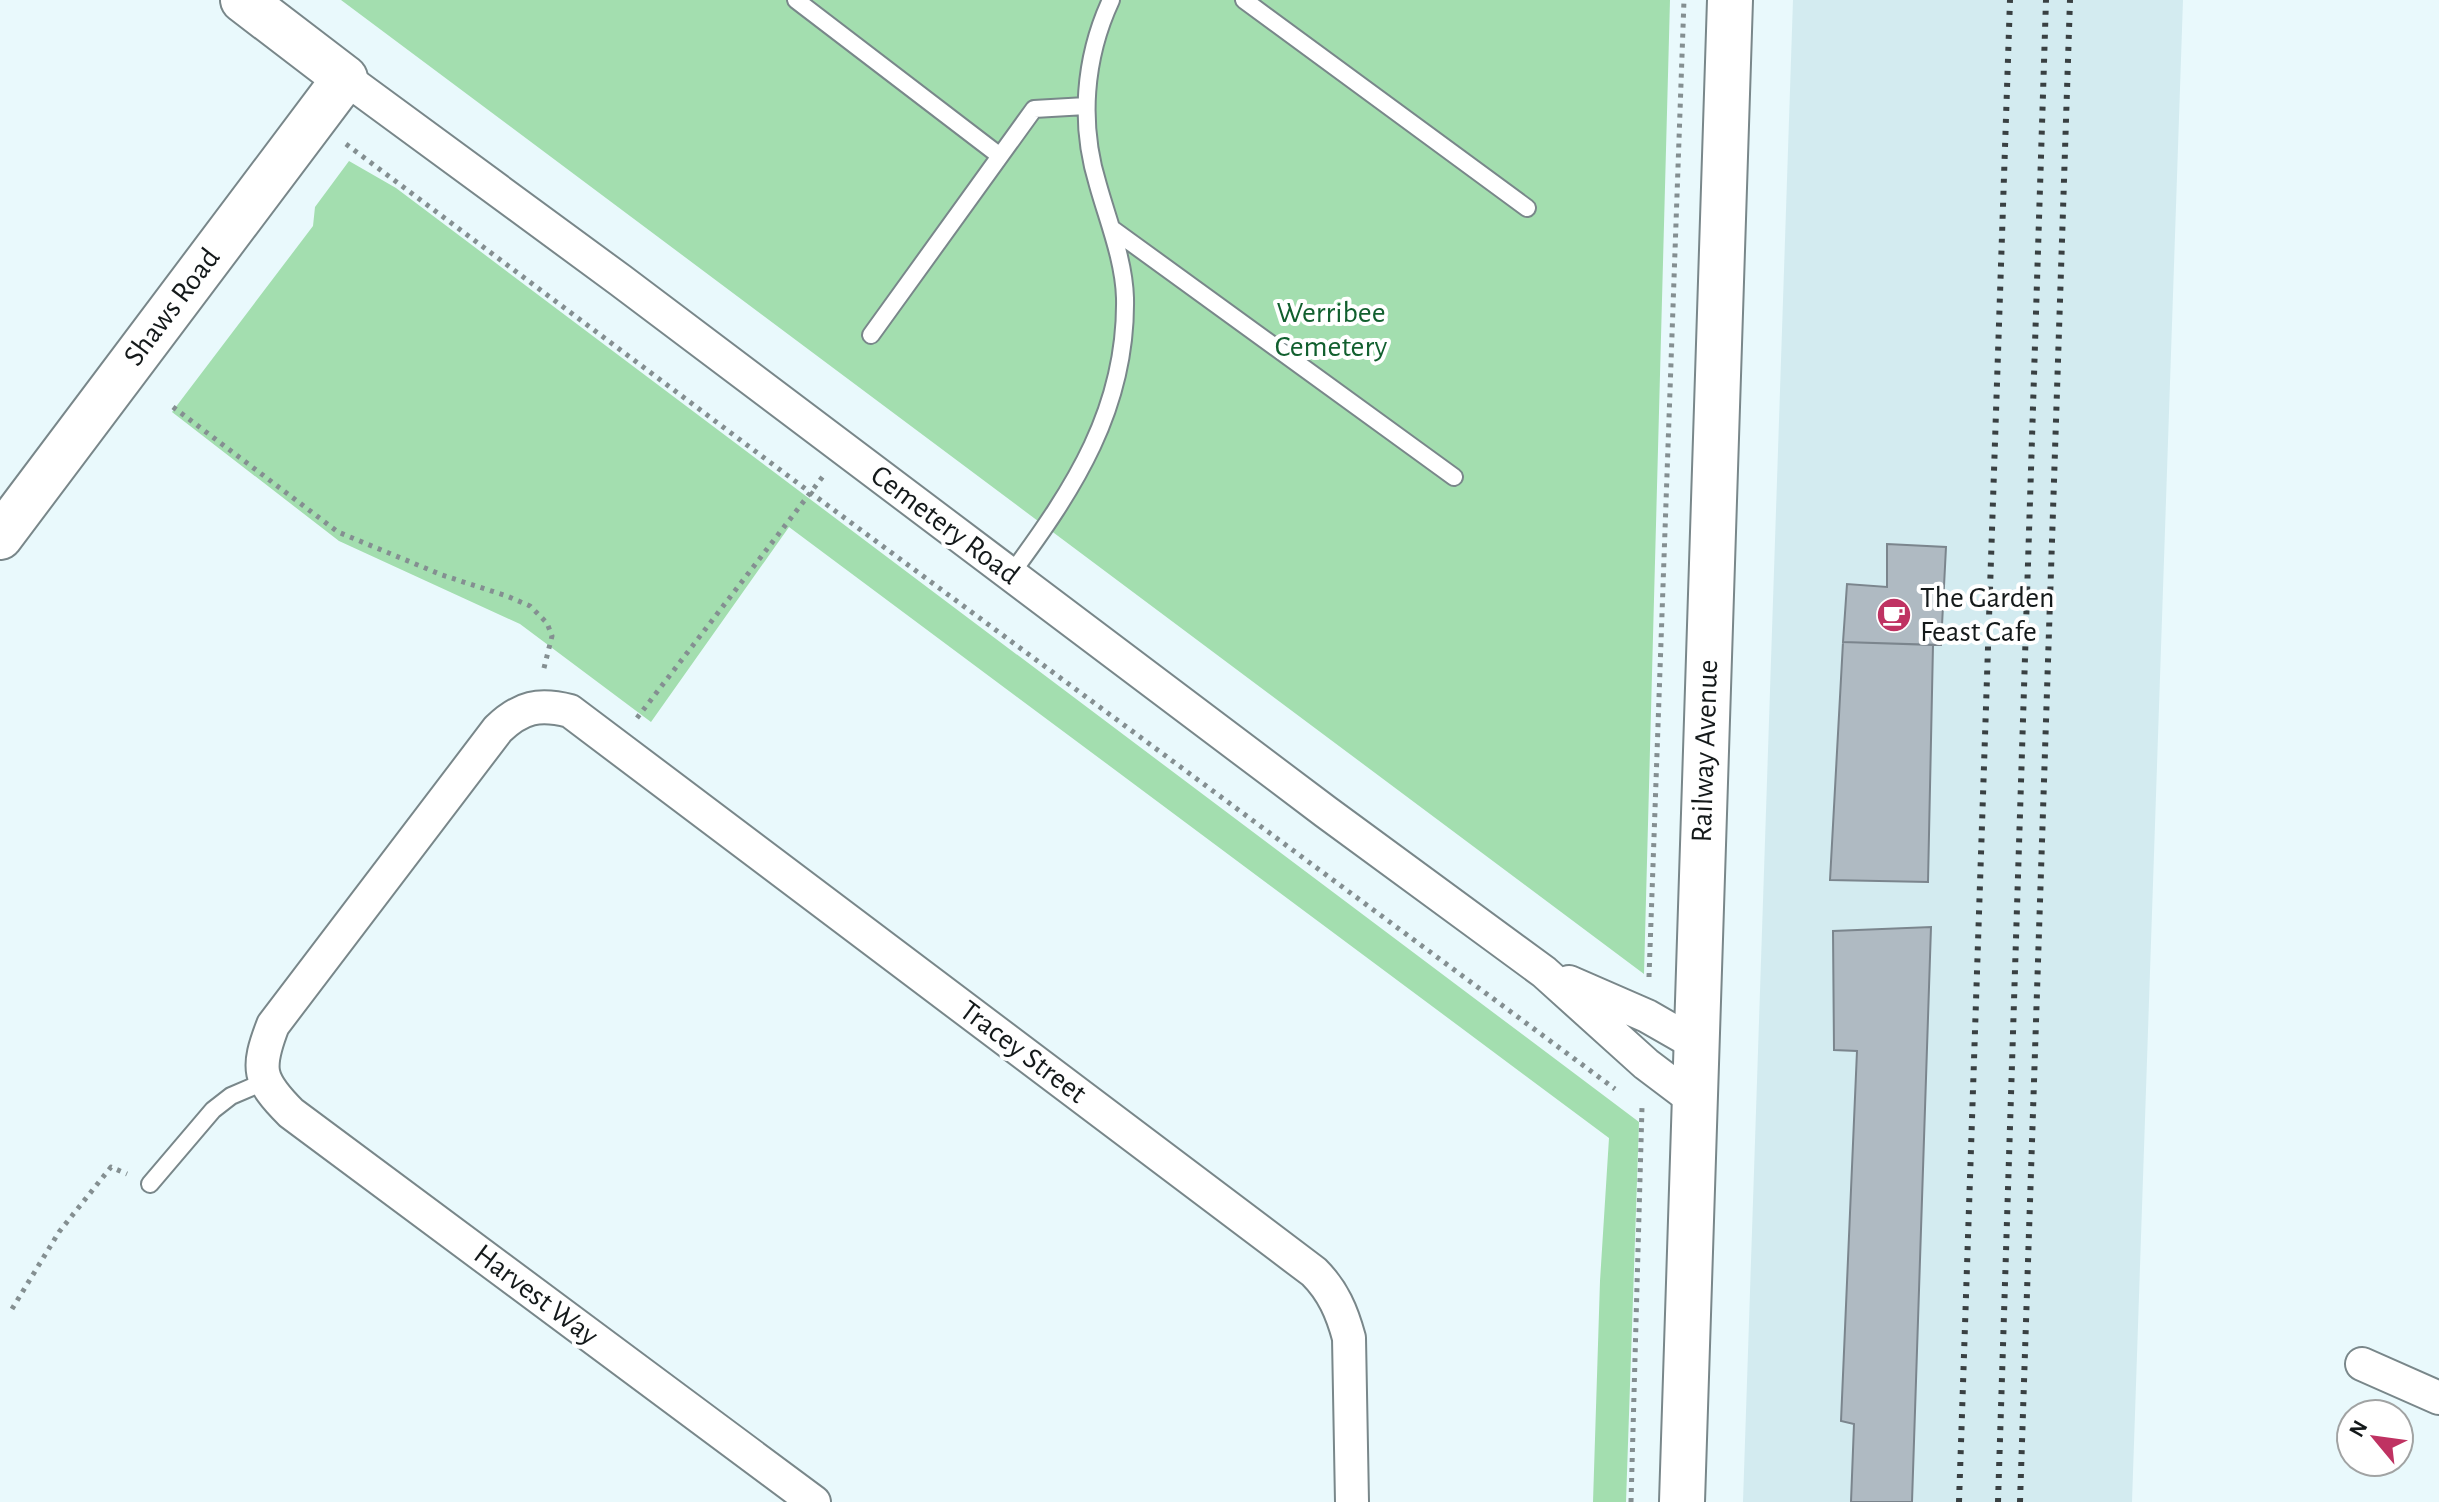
<svg xmlns="http://www.w3.org/2000/svg" width="2439" height="1502" font-family="'Alegreya Sans',sans-serif">
	<style>
		.built { fill: #d3ebf0 }
		.green { fill: #a3deaf }
		.building { fill: #afbac2; stroke: #7b858d; stroke-width: 2 }
		.lines { fill: none; stroke-linecap: round; stroke-linejoin: round }
		.lane-casing { stroke: #79878a; stroke-width: 20 }
		.street-casing { stroke: #79878a; stroke-width: 36 }
		.secondary-casing { stroke: #79878a; stroke-width: 48 }
		.path { stroke: #848f91; stroke-width: 5; stroke-dasharray: 4 6; stroke-linecap: butt }
		.lane { stroke: #fff; stroke-width: 16 }
		.street { stroke: #fff; stroke-width: 32 }
		.secondary { stroke: #fff; stroke-width: 44 }
		.rail { stroke: #394042; stroke-width: 6; stroke-dasharray: 4 8; stroke-linecap: butt }
		.labels { text-anchor: middle; dominant-baseline: central; stroke-width: 8; stroke-linejoin: round; paint-order: stroke }
		.street-label { font-size: 30px; fill: #14191a; stroke: #fff }
		.park-label { font-size: 30px; fill: #115f2e; stroke: #fff }
		.poi-label { font-size: 30px; fill: #14191a; stroke: #fff; text-anchor: start }
	</style>
	<rect width="100%" height="100%" fill="#e9f9fc"/>
	<path class="built" d="M 1793,0 L 2183,0 L 2132,1502 L 1743,1502 Z"/>
	<path class="green" d="M 341,0 L 1670,0 L 1644,974 Z
		M 349,161 L 396,188 L 1639,1122 L 1626,1502 L 1593,1502 L 1600,1281 L 1609,1138 L 789,527 L 651,722 L 520,624 L 339,541 L 172,412 L 313,226 L 315,207 Z"/>
	<path class="building" d="M 1887,544 L 1946,547 L 1941,645 L 1843,642 L 1847,584 L 1887,587 Z
		M 1843,642 L 1933,645 L 1928,882 L 1830,880 Z
		M 1931,927 L 1912,1502 L 1851,1502 L 1854,1424 L 1841,1421 L 1857,1051 L 1834,1050 L 1833,931 Z"/>
	<g class="lines">
		<g class="lane-casing">
			<path id="lane" d="M 796,0 L 1000,156
				M 1244,0 L 1527,208
				M 1111,228 L 1454,477
				M 871,335 L 1034,109 L 1086,106
				M 1011,574 C 1074,489 1127,408 1125,298 C 1124,260 1108,221 1098,185 C 1079,124 1084,58 1111,0
				M 150,1184 L 213,1110 L 231,1096 L 266,1081"/>
		</g>
		<g class="street-casing">
			<path id="street" d="M 345,78 L 620,280 L 1326,812 L 1544,972 L 1646,1064 L 1695,1101
				M 1569,982 L 1647,1016 L 1696,1044
				M 2362,1364 L 2439,1398
				M 814,1502 L 291,1113 C 258,1080 256,1069 273,1025 L 498,729 C 521,707 539,703 570,711 L 1314,1272 C 1333,1291 1342,1312 1349,1338 L 1352,1502"/>
		</g>
		<g class="secondary-casing">
			<path id="secondary" d="M 0,537 L 345,78 L 243,0
				M 1682,1502 L 1730,0"/>
		</g>
		<path class="path" d="M 346,144 L 811,493 L 1615,1089
			M 173,407 L 338,532 L 442,575 L 507,596 L 530,606 L 547,623 L 552,636 L 543,672
			M 637,718 L 824,475
			M 1649,977 L 1684,0
			M 12,1309 L 59,1232 L 111,1167 L 127,1174
			M 1631,1502 L 1642,1107"/>
		<use href="#lane" class="lane"/>
		<use href="#street" class="street"/>
		<use href="#secondary" class="secondary"/>
		<path class="rail" d="M 1959,1502 L 2010,0
			M 1998,1502 L 2046,0
			M 2020,1502 L 2070,0"/>
	</g>
	<defs>
		<g id="cafe-disc" transform="scale(1.8)"><circle r="9.5" fill="#bf3262" stroke="#fff"/><path d="M-5.5-4.5H6V0H3Q3 3.5 0 3.5H-2.5Q-5.5 3.5-5.5 0ZM3-3.2v2h1.7v-2ZM-6 4.5H4V6H-6Z" fill="#fff"/></g>
	</defs>
	<g fill-rule="evenodd">
		<use href="#cafe-disc" x="1894" y="615"/>
	</g>
	<g class="labels">
		<g class="street-label">
			<text transform="translate(172 307) rotate(-53)">Shaws Road</text>
			<text transform="translate(945 525) rotate(37)">Cemetery Road</text>
			<text transform="translate(1705 751) rotate(-88)">Railway Avenue</text>
			<text transform="translate(1023 1052) rotate(37)">Tracey Street</text>
			<text transform="translate(536 1295) rotate(37)">Harvest Way</text>
		</g>
		<g class="park-label">
			<text x="1331" y="313">Werribee<tspan x="1331" dy="34">Cemetery</tspan></text>
		</g>
		<g class="poi-label">
			<text x="1920" y="598">The Garden<tspan x="1920" dy="34">Feast Cafe</tspan></text>
		</g>
	</g>
	<g transform="translate(2375 1438) rotate(299)"><circle r="38" fill="#ffffff" stroke="#a1a3a3" stroke-width="2"/>
	<path d="M0-6L14 30L0 20L-14 30Z" fill="#bf3262"/>
	<text y="-12" font-size="22" font-weight="bold" text-anchor="middle" fill="#14191a">N</text>
	</g>
</svg>
